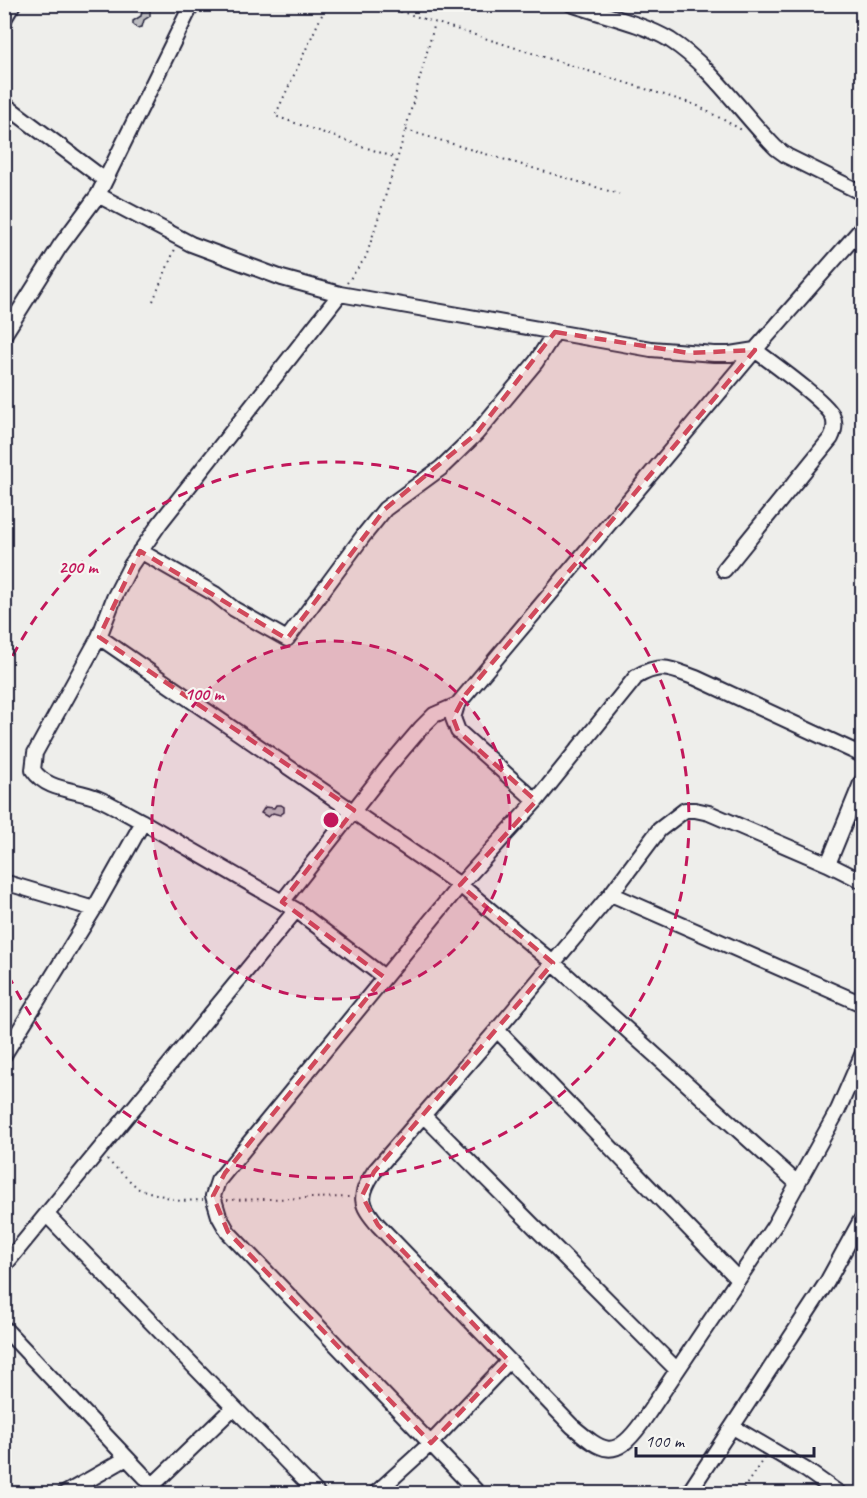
<svg xmlns="http://www.w3.org/2000/svg" width="867" height="1498" font-family="Caveat,sans-serif">
	<style>
		.building { fill: #bbbbbf; stroke: #22223b; stroke-width: 1.5 }
		.lines { fill: none; stroke-linecap: round; stroke-linejoin: round }
		.minor-casing { stroke: #22223b; stroke-width: 18 }
		.path { stroke: #22223b; stroke-width: 2; stroke-dasharray: 1.5 4.5; stroke-linecap: butt }
		.minor { stroke: #f6f6f2; stroke-width: 14 }
		.marked { fill: #d1495b; fill-opacity: 0.2; stroke: #d1495b; stroke-width: 4.5; stroke-dasharray: 12 8; stroke-linejoin: round }
		.ring { fill: none; stroke: #c2185b; stroke-width: 3; stroke-dasharray: 10 8 }
		.centre { fill: #c2185b; stroke: #f6f6f2; stroke-width: 3 }
		.ring-label { font-size: 18px; text-anchor: middle; font-weight: bold; fill: #c2185b; stroke: #f6f6f2; stroke-width: 4.5; stroke-linejoin: round; paint-order: stroke }
	</style>
	<rect width="100%" height="100%" fill="#eeeeeb"/>
	<filter id="ink" filterUnits="userSpaceOnUse"><feTurbulence type="fractalNoise" baseFrequency=".0167" numOctaves="2"/><feDisplacementMap in="SourceGraphic" scale="12" xChannelSelector="R" yChannelSelector="G"/><feConvolveMatrix kernelMatrix="1 2 1 2 8 2 1 2 1" color-interpolation-filters="sRGB"/></filter>
	<g filter="url(#ink)">
		<path class="building" d="M 144,8 L 150,9 L 150,16 L 144,20 L 142,27 L 137,28 L 133,24 L 133,21 L 141,16 L 142,10 Z
			M 276,805 L 281,805 L 284,807 L 284,812 L 280,815 L 273,813 L 268,817 L 261,813 L 265,807 L 274,808 Z"/>
		<g class="lines">
			<g class="minor-casing">
				<path id="minor" d="M 571,4 C 602,15 642,23 670,40 C 712,67 741,113 776,148 L 787,156 L 862,193
					M 4,19 L 13,4
					M 4,104 L 105,180
					M 98,195 L 191,244 L 282,278 L 340,294 L 651,349 L 714,354 L 730,354 L 755,350 C 772,363 823,399 832,415 C 836,423 835,430 831,438 L 724,570
					M 4,335 L 60,246 L 98,195 L 192,4
					M 140,551 L 215,594 L 234,609 L 287,639 L 364,535 L 385,509 L 441,468 L 476,434 L 536,362 L 555,332
					M 99,637 L 460,885 L 553,963 L 798,1184
					M 536,801 L 458,731 L 453,718 L 457,705 L 755,350 L 862,228
					M 143,822 C 127,814 112,804 97,798 C 75,789 47,791 33,770 L 35,753 L 99,637 L 114,598 L 131,565 L 160,523 L 340,294
					M 828,864 L 862,781
					M 862,881 L 828,864 L 709,813 L 695,810 L 685,810 L 659,830 L 611,894 L 497,1030 L 374,1172 C 358,1197 360,1204 378,1225 L 572,1426 C 603,1452 614,1461 641,1424 L 774,1226 L 838,1110 L 862,1055
					M 4,882 L 94,909
					M 611,894 L 862,1004
					M 282,902 L 387,768 L 421,728 L 434,715 L 457,705
					M 497,1030 L 738,1279
					M 4,1055 L 94,909 L 143,822 L 296,910
					M 423,1115 L 677,1370
					M 47,1215 L 318,1494
					M 4,1266 L 296,910 L 384,977
					M 4,1328 L 161,1494
					M 733,1427 L 806,1470 L 840,1494
					M 153,1485 L 233,1408
					M 64,1494 L 127,1458
					M 375,1494 L 431,1443 L 509,1361
					M 479,1494 L 228,1232 L 219,1216 L 213,1196 L 218,1181 L 460,885 L 536,801 L 636,677 C 661,662 671,669 696,678 L 862,755
					M 688,1494 L 827,1282 L 862,1218"/>
			</g>
			<path class="path" d="M 327,4 L 275,116 L 396,158
				M 377,4 L 696,105 L 742,130
				M 406,130 L 619,194
				M 347,283 L 366,257 L 399,153 L 435,23
				M 153,301 L 175,249
				M 107,1160 L 139,1189 L 180,1201 L 203,1200
				M 227,1200 L 350,1197
				M 740,1494 L 764,1458"/>
			<use href="#minor" class="minor"/>
		</g>
	</g>
	<path class="marked" d="M 555,332 L 689,353 L 755,350 L 466,694 L 453,718 L 458,731 L 536,801 L 460,885 L 553,963 L 374,1172 L 362,1196 L 378,1225 L 509,1361 L 431,1443 L 228,1232 L 213,1196 L 225,1173 L 384,977 L 282,902 L 354,810 L 99,637 L 140,551 L 287,639 L 385,509 L 476,434 Z"/>
	<circle cx="331" cy="820" r="179" fill="#c2185b" fill-opacity=".12"/>
	<g class="ring">
		<circle cx="331" cy="820" r="179"/>
		<path d="M5 672A358 358 0 1 1 5 968"/>
	</g>
	<circle cx="331" cy="820" r="9" class="centre"/>
	<g class="ring-label">
		<text x="78" y="573">200 m</text>
		<text x="204" y="700">100 m</text>
	</g>
	<rect width="867" height="1498" fill="none" stroke="#f6f6f2" stroke-width="24"/>
	<rect x="12" y="12" width="843" height="1474" fill="none" stroke="#22223b" stroke-width="2" filter="url(#ink)"/>
	<path d="M636 1447v9h178v-9" fill="none" stroke="#22223b" stroke-width="3"/>
	<text x="645" y="1447" font-size="18" fill="#22223b" stroke="#f6f6f2" stroke-width="4.5" paint-order="stroke">100 m</text>
</svg>
